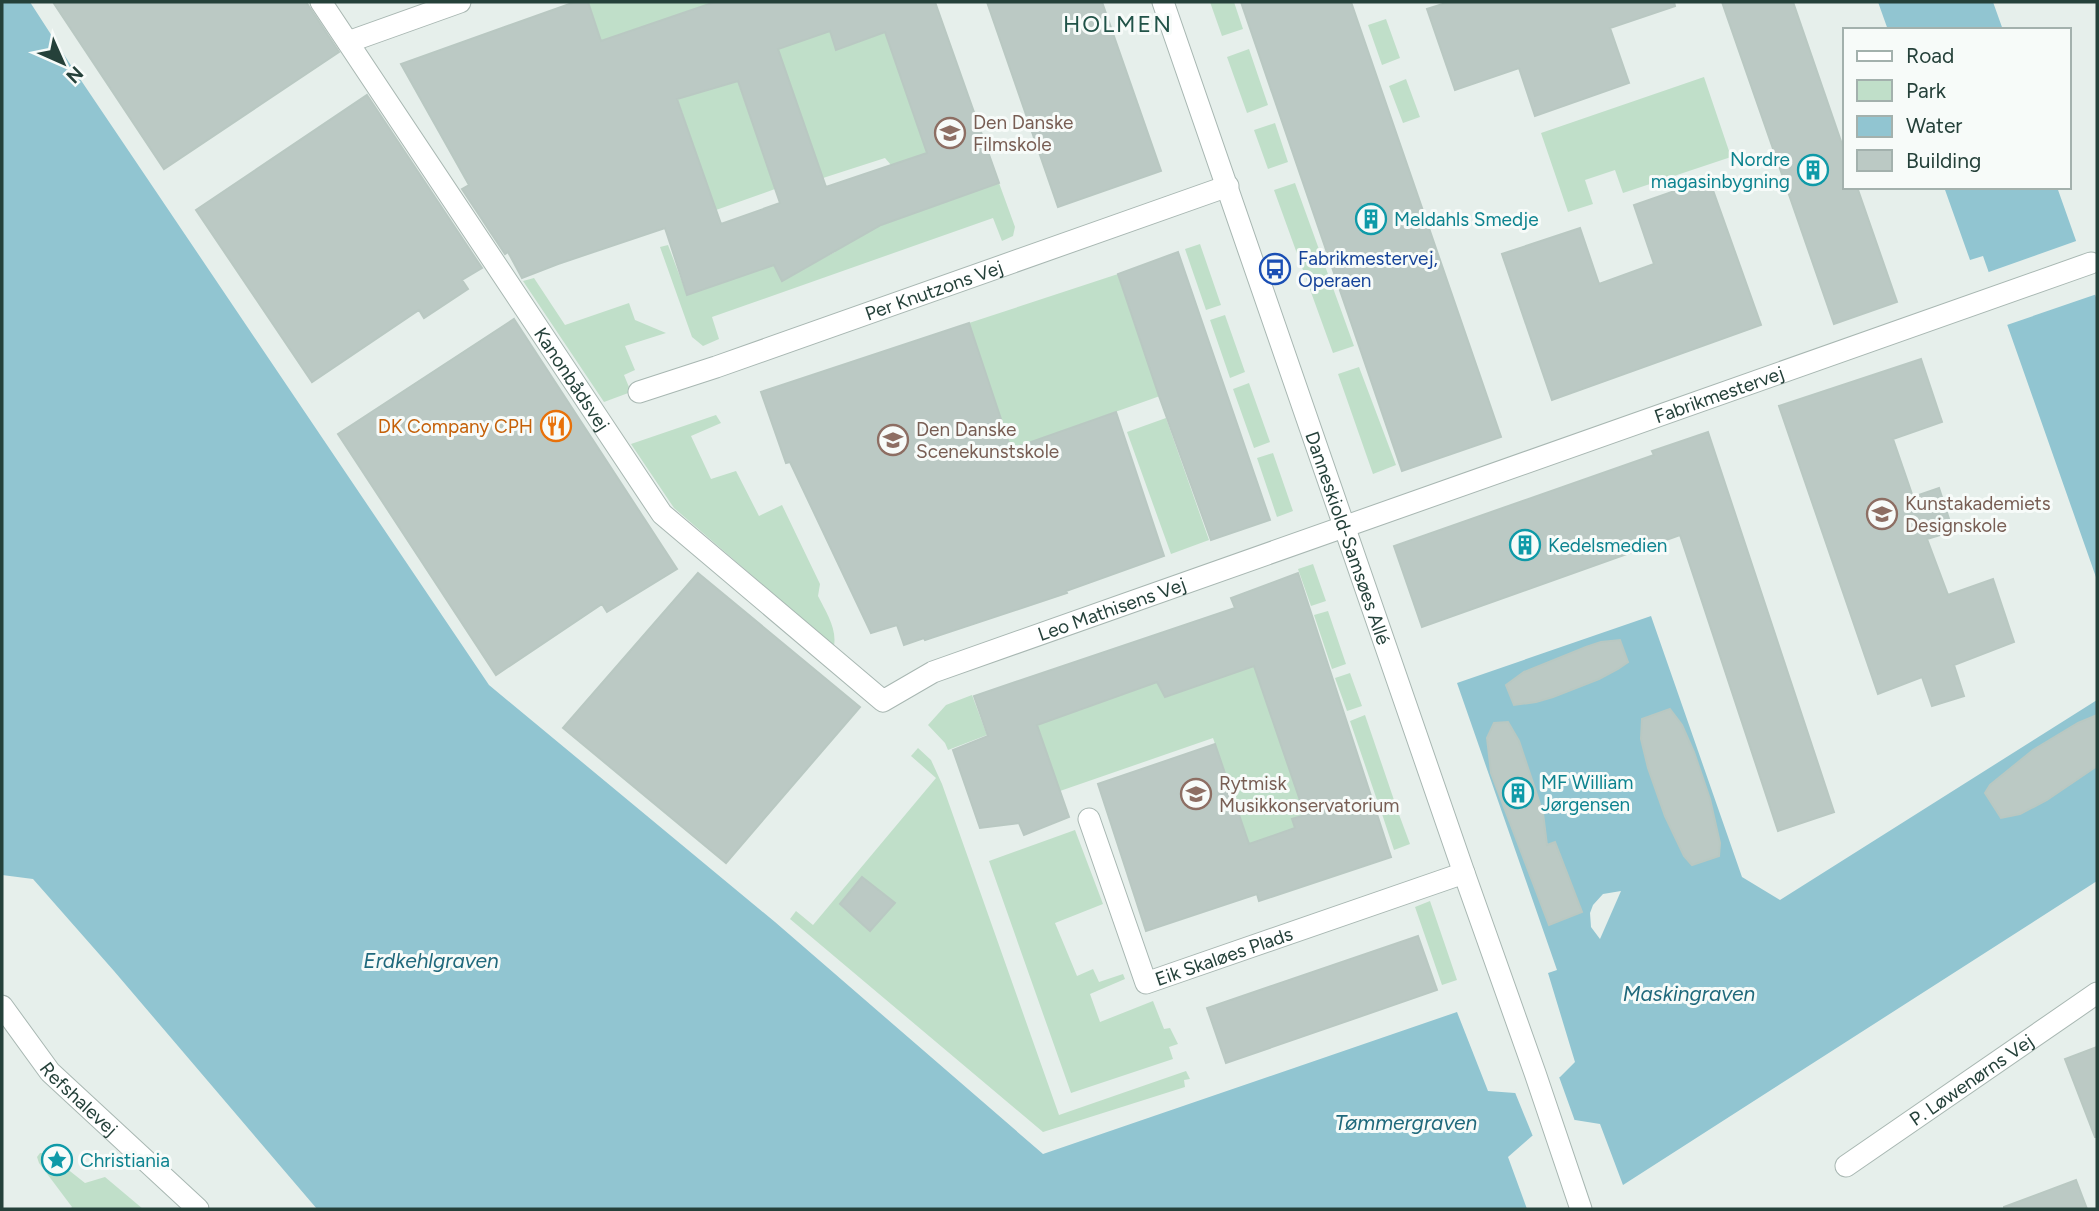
<svg xmlns="http://www.w3.org/2000/svg" width="2099" height="1211" font-family="Figtree,sans-serif">
	<style>
		.green { fill: #c0dfc9 }
		.water { fill: #91c5d1 }
		.pier { fill: #e6efeb }
		.building { fill: #bbc9c4; stroke: #b9c8c2; stroke-width: 2; fill-rule: evenodd }
		.lines { fill: none; stroke-linecap: round; stroke-linejoin: round }
		.minor-casing { stroke: #a8b7b2; stroke-width: 23 }
		.tertiary-casing { stroke: #a8b7b2; stroke-width: 23 }
		.minor { stroke: #fff; stroke-width: 21 }
		.tertiary { stroke: #fff; stroke-width: 21 }
		.labels { text-anchor: middle; dominant-baseline: central; stroke-width: 6; stroke-linejoin: round; paint-order: stroke }
		.education-label { font-size: 19px; fill: #785e54; stroke: #f7fbf9; text-anchor: start }
		.culture-label { font-size: 19px; fill: #0d838f; stroke: #f7fbf9; text-anchor: start }
		.transit-label { font-size: 19px; fill: #164399; stroke: #f7fbf9; text-anchor: start }
		.street-label { font-size: 19px; fill: #25413a; stroke: #f7fbf9 }
		.food-label { font-size: 19px; fill: #c56008; stroke: #f7fbf9; text-anchor: end }
		.water-label { font-size: 21px; font-style: italic; fill: #20697c; stroke: #f7fbf9 }
		.quarter-label { font-size: 23px; letter-spacing: 2px; fill: #215348; stroke: #f7fbf9 }
	</style>
	<rect width="100%" height="100%" fill="#e6efeb"/>
	<path class="green" d="M 587,2 L 715,2 L 600,41 Z
		M 1210,2 L 1234,2 L 1243,29 L 1222,36 Z
		M 878,12 L 927,153 L 891,165 L 885,158 L 823,178 L 778,49 L 830,31 L 836,50 L 859,42 Z
		M 1386,19 L 1400,58 L 1382,65 L 1368,25 Z
		M 1249,49 L 1268,105 L 1247,113 L 1227,57 Z
		M 732,65 L 775,189 L 716,210 L 673,86 Z
		M 1704,77 L 1731,157 L 1623,193 L 1615,170 L 1585,180 L 1593,204 L 1568,212 L 1541,133 Z
		M 1406,79 L 1420,117 L 1403,123 L 1389,86 Z
		M 1275,123 L 1288,162 L 1268,169 L 1254,130 Z
		M 842,182 L 860,233 L 999,183 L 1015,227 L 1013,236 L 1002,241 L 993,218 L 712,317 L 719,339 L 703,346 L 692,337 L 660,247 L 668,245 L 687,295 L 739,277 L 749,214 L 782,280 L 835,252 L 813,191 Z
		M 1295,183 L 1354,346 L 1333,353 L 1274,190 Z
		M 1200,244 L 1221,305 L 1206,310 L 1185,249 Z
		M 1118,274 L 1160,396 L 1011,449 L 969,323 Z
		M 534,278 L 565,325 L 629,303 L 635,320 L 666,333 L 625,346 L 635,370 L 624,375 L 631,392 L 604,402 L 523,281 Z
		M 1225,315 L 1245,372 L 1230,378 L 1210,320 Z
		M 1359,367 L 1396,465 L 1373,474 L 1338,374 Z
		M 1249,383 L 1270,442 L 1254,448 L 1233,389 Z
		M 716,415 L 721,423 L 691,436 L 711,479 L 736,471 L 759,516 L 782,505 L 820,584 L 818,596 C 826,612 837,628 834,646 L 674,508 L 631,444 Z
		M 1166,418 L 1209,540 L 1171,554 L 1127,432 Z
		M 1273,453 L 1293,511 L 1277,517 L 1257,458 Z
		M 1313,564 L 1326,601 L 1311,606 L 1298,569 Z
		M 1328,611 L 1346,664 L 1332,669 L 1314,615 Z
		M 1251,655 L 1308,823 L 1303,825 L 1300,816 L 1292,819 L 1295,828 L 1249,844 L 1213,738 L 1060,791 L 1037,725 L 1157,682 L 1166,697 L 1222,677 Z
		M 1350,673 L 1362,706 L 1347,711 L 1335,678 Z
		M 972,695 L 987,735 L 948,750 L 945,743 L 928,725 L 946,705 Z
		M 1365,715 L 1394,800 L 1379,806 L 1350,721 Z
		M 918,748 L 931,760 L 942,784 L 1059,1115 L 1186,1071 L 1190,1079 L 1184,1080 L 1185,1087 L 1043,1132 L 790,919 L 796,911 L 813,925 L 936,778 L 911,756 Z
		M 1397,809 L 1410,844 L 1394,850 L 1382,814 Z
		M 1075,830 L 1103,904 L 1055,923 L 1077,976 L 1093,969 L 1099,982 L 1123,974 L 1125,979 L 1090,994 L 1100,1022 L 1153,1001 L 1164,1029 L 1170,1028 L 1178,1044 L 1169,1047 L 1173,1059 L 1071,1093 L 989,861 Z
		M 1430,901 L 1457,980 L 1442,985 L 1415,907 Z
		M 40,1153 L 47,1153 L 85,1183 L 105,1177 L 143,1209 L 70,1209 L 72,1207 L 39,1163 L 37,1157 Z"/>
	<path class="water" d="M 2,2 L 30,2 L 72,67 L 489,685 L 775,922 L 1043,1154 L 1457,1012 L 1488,1091 L 1515,1093 L 1560,1077 L 1575,1062 L 1548,973 L 1557,970 L 1457,683 L 1651,616 L 1742,877 L 1780,900 L 2097,700 L 2097,881 L 1623,1185 L 1600,1124 L 1575,1120 L 1532,1136 L 1508,1157 L 1527,1209 L 317,1209 L 114,971 L 33,879 L 2,875 Z
		M 1878,2 L 1993,2 L 2003,30 L 1888,30 Z
		M 1944,187 L 2057,187 L 2097,300 L 2097,580 L 1983,256 L 1970,260 Z"/>
	<path class="pier" d="M 2079,240 L 2097,294 L 2004,326 L 1986,273 Z
		M 1621,891 L 1600,939 L 1591,927 L 1590,913 L 1593,905 L 1603,894 Z
		M 1558,1074 L 1576,1124 L 1534,1139 L 1514,1090 Z"/>
	<path class="building" d="M 53,2 L 306,2 L 339,52 L 164,169 Z
		M 575,2 L 588,2 L 601,41 L 715,2 L 935,2 L 999,183 L 881,225 L 782,281 L 774,265 L 687,295 L 665,228 L 558,264 L 522,278 L 508,252 L 505,254 L 462,189 L 469,185 L 401,64 ZM 830,31 L 836,50 L 885,32 L 927,153 L 826,187 L 778,49 ZM 738,81 L 780,203 L 721,224 L 677,99 Z
		M 987,2 L 1102,2 L 1161,171 L 1058,207 Z
		M 1241,2 L 1351,2 L 1501,437 L 1402,471 Z
		M 1449,2 L 1674,2 L 1675,6 L 1610,28 L 1629,83 L 1535,116 L 1519,68 L 1455,90 L 1427,9 Z
		M 1722,2 L 1793,2 L 1845,153 L 1845,187 L 1857,187 L 1897,302 L 1834,324 Z
		M 367,95 L 482,268 L 462,280 L 468,289 L 424,318 L 419,310 L 312,382 L 196,210 Z
		M 1709,179 L 1761,325 L 1552,400 L 1502,254 L 1580,228 L 1599,284 L 1654,264 L 1634,205 Z
		M 1178,252 L 1270,520 L 1211,540 L 1159,396 L 1118,274 Z
		M 514,319 L 677,569 L 607,612 L 602,604 L 496,675 L 338,434 Z
		M 969,323 L 1011,449 L 1116,412 L 1164,556 L 1066,591 L 1067,593 L 925,640 L 924,638 L 904,645 L 897,625 L 871,633 L 790,462 L 786,463 L 761,392 Z
		M 1921,359 L 1942,422 L 1893,439 L 1913,497 L 1939,488 L 1953,531 L 1927,539 L 1948,595 L 1993,579 L 2014,642 L 1954,665 L 1964,696 L 1932,706 L 1922,677 L 1878,694 L 1779,406 Z
		M 1708,432 L 1834,812 L 1778,831 L 1680,535 L 1422,627 L 1394,546 L 1654,455 L 1652,451 Z
		M 698,573 L 860,707 L 726,863 L 563,728 Z
		M 1298,573 L 1391,857 L 1259,901 L 1257,894 L 1146,931 L 1098,784 L 1215,744 L 1249,844 L 1295,828 L 1292,819 L 1305,815 L 1254,666 L 1165,697 L 1157,682 L 1037,725 L 1069,817 L 1024,835 L 1019,823 L 980,828 L 953,750 L 988,736 L 974,696 L 1235,608 L 1231,598 Z
		M 1620,640 L 1628,662 L 1618,669 L 1599,679 L 1553,697 L 1536,702 L 1514,705 L 1506,685 L 1524,672 L 1586,647 L 1601,642 Z
		M 1670,709 L 1682,725 L 1694,752 L 1710,799 L 1720,843 L 1719,856 L 1692,865 L 1684,856 L 1665,816 L 1648,768 L 1641,739 L 1642,719 Z
		M 2097,715 L 2097,766 L 2047,800 L 2020,814 L 2001,818 L 1985,793 L 1990,785 L 2033,750 L 2078,723 Z
		M 1508,722 L 1519,741 L 1543,813 L 1547,845 L 1555,842 L 1582,912 L 1549,925 L 1491,773 L 1487,738 L 1494,723 Z
		M 862,877 L 895,903 L 870,931 L 840,904 Z
		M 1418,936 L 1437,990 L 1226,1063 L 1207,1008 Z
		M 2097,1047 L 2097,1137 L 2095,1137 L 2065,1059 Z
		M 2076,1180 L 2087,1209 L 2004,1209 L 2004,1207 Z"/>
	<g class="lines">
		<g class="minor-casing">
			<g id="minor">
				<path id="s1" d="M 321,2 L 662,514 L 883,701 L 933,672 L 2091,263"/>
				<path d="M 348,42 L 460,2"/>
				<path id="s2" d="M 639,392 L 716,367 L 1228,186"/>
				<path id="s3" d="M 1089,819 L 1146,983 L 1464,873"/>
				<path id="s4" d="M 2,1006 L 50,1072 L 198,1209"/>
				<path id="s5" d="M 1846,1166 L 2097,993"/>
			</g>
		</g>
		<g class="tertiary-casing">
			<g id="tertiary">
				<path id="s6" d="M 1163,2 L 1464,873 L 1535,1073 L 1581,1209"/>
			</g>
		</g>
		<use href="#minor" class="minor"/>
		<use href="#tertiary" class="tertiary"/>
	</g>
	<defs>
		<g id="university-ring" transform="scale(1.575)"><circle r="9.5" fill="#f7fbf9" stroke="#8d6e63" stroke-width="1.5"/><path d="M0-5L7-2L0 1L-7-2ZM-4 1L0 2.5L4 1V4Q0 6-4 4Z" fill="#8d6e63"/></g>
		<g id="building-ring" transform="scale(1.575)"><circle r="9.5" fill="#f7fbf9" stroke="#0f9aa8" stroke-width="1.5"/><path d="M-4-6H4V6H1V3H-1V6H-4ZM-2.5-4.3h1.7v1.8h-1.7ZM.8-4.3h1.7v1.8H.8ZM-2.5-1h1.7V.8h-1.7ZM.8-1h1.7V.8H.8Z" fill="#0f9aa8"/></g>
		<g id="bus-ring" transform="scale(1.575)"><circle r="9.5" fill="#f7fbf9" stroke="#1a4fb4" stroke-width="1.5"/><path d="M-5-6H5V4H4V6H2V4H-2V6H-4V4H-5ZM-3.5-4V0h7V-4ZM-3.5 1.2v1.5H-2V1.2ZM2 1.2v1.5H3.5V1.2Z" fill="#1a4fb4"/></g>
		<g id="restaurant-ring" transform="scale(1.575)"><circle r="9.5" fill="#f7fbf9" stroke="#e8710a" stroke-width="1.5"/><path d="M-5-6h1v4h1v-4h1v4h1v-4h1v5L-1.5 .5V6h-2V.5L-5-1ZM5-6V6H3V1.5H1.5Q1.5-4 5-6Z" fill="#e8710a"/></g>
		<g id="sight-ring" transform="scale(1.575)"><circle r="9.5" fill="#f7fbf9" stroke="#0f9aa8" stroke-width="1.5"/><path d="M0-6L1.8-2.2L6-1.7L2.9 1.2L3.7 5.4L0 3.3L-3.7 5.4L-2.9 1.2L-6-1.7L-1.8-2.2Z" fill="#0f9aa8"/></g>
	</defs>
	<g fill-rule="evenodd">
		<use href="#university-ring" x="950" y="133"/>
		<use href="#building-ring" x="1813" y="170"/>
		<use href="#building-ring" x="1371" y="219"/>
		<use href="#bus-ring" x="1275" y="269"/>
		<use href="#restaurant-ring" x="556" y="426"/>
		<use href="#university-ring" x="893" y="440"/>
		<use href="#university-ring" x="1882" y="514"/>
		<use href="#building-ring" x="1525" y="545"/>
		<use href="#building-ring" x="1518" y="793"/>
		<use href="#university-ring" x="1196" y="794"/>
		<use href="#sight-ring" x="57" y="1160"/>
	</g>
	<g class="labels">
		<g class="education-label">
			<text x="973" y="122">Den Danske<tspan x="973" dy="22">Filmskole</tspan></text>
			<text x="916" y="429">Den Danske<tspan x="916" dy="22">Scenekunstskole</tspan></text>
			<text x="1905" y="503">Kunstakademiets<tspan x="1905" dy="22">Designskole</tspan></text>
			<text x="1219" y="783">Rytmisk<tspan x="1219" dy="22">Musikkonservatorium</tspan></text>
		</g>
		<g class="culture-label">
			<text x="1790" y="159" text-anchor="end">Nordre<tspan x="1790" dy="22">magasinbygning</tspan></text>
			<text x="1394" y="219">Meldahls Smedje</text>
			<text x="1548" y="545">Kedelsmedien</text>
			<text x="1541" y="782">MF William<tspan x="1541" dy="22">Jørgensen</tspan></text>
			<text x="80" y="1160">Christiania</text>
		</g>
		<g class="transit-label">
			<text x="1298" y="258">Fabrikmestervej,<tspan x="1298" dy="22">Operaen</tspan></text>
		</g>
		<g class="street-label">
			<text stroke="none"><textPath href="#s2" startOffset="312">Per Knutzons Vej</textPath></text>
			<text stroke="none"><textPath href="#s1" startOffset="453">Kanonbådsvej</textPath></text>
			<text stroke="none"><textPath href="#s1" startOffset="1796">Fabrikmestervej</textPath></text>
			<text stroke="none"><textPath href="#s6" startOffset="567">Danneskiold-Samsøes Allé</textPath></text>
			<text stroke="none"><textPath href="#s1" startOffset="1152">Leo Mathisens Vej</textPath></text>
			<text stroke="none"><textPath href="#s3" startOffset="256">Eik Skaløes Plads</textPath></text>
			<text stroke="none"><textPath href="#s5" startOffset="152">P. Løwenørns Vej</textPath></text>
			<text stroke="none"><textPath href="#s4" startOffset="121">Refshalevej</textPath></text>
		</g>
		<g class="food-label">
			<text x="533" y="426">DK Company CPH</text>
		</g>
		<g class="water-label">
			<text x="431" y="960">Erdkehlgraven</text>
			<text x="1689" y="993">Maskingraven</text>
			<text x="1406" y="1122">Tømmergraven</text>
		</g>
		<g class="quarter-label">
			<text x="1118" y="24">HOLMEN</text>
		</g>
	</g>
	<rect width="2099" height="1211" fill="none" stroke="#25413a" stroke-width="7"/>
	<rect x="1843" y="28" width="228" height="161" fill="#f7fbf9" stroke="#a3b1ad" stroke-width="2"/>
	<rect x="1857" y="51" width="35" height="10" fill="#ffffff" stroke="#a3b1ad" stroke-width="2"/>
	<text x="1906" y="63" font-size="21" fill="#25413a">Road</text>
	<rect x="1857" y="80" width="35" height="21" fill="#c0dfc9" stroke="#a3b1ad" stroke-width="2"/>
	<text x="1906" y="98" font-size="21" fill="#25413a">Park</text>
	<rect x="1857" y="116" width="35" height="21" fill="#91c5d1" stroke="#a3b1ad" stroke-width="2"/>
	<text x="1906" y="133" font-size="21" fill="#25413a">Water</text>
	<rect x="1857" y="150" width="35" height="21" fill="#bbc9c4" stroke="#a3b1ad" stroke-width="2"/>
	<text x="1906" y="168" font-size="21" fill="#25413a">Building</text>
	<g transform="translate(63 63) rotate(135)" stroke="#f7fbf9" stroke-width="5" paint-order="stroke">
	<path d="M0-5L12 26L0 18L-12 26Z" fill="#25413a"/>
	<text y="-10" font-size="19" font-weight="bold" text-anchor="middle" fill="#25413a">N</text>
	</g>
</svg>
